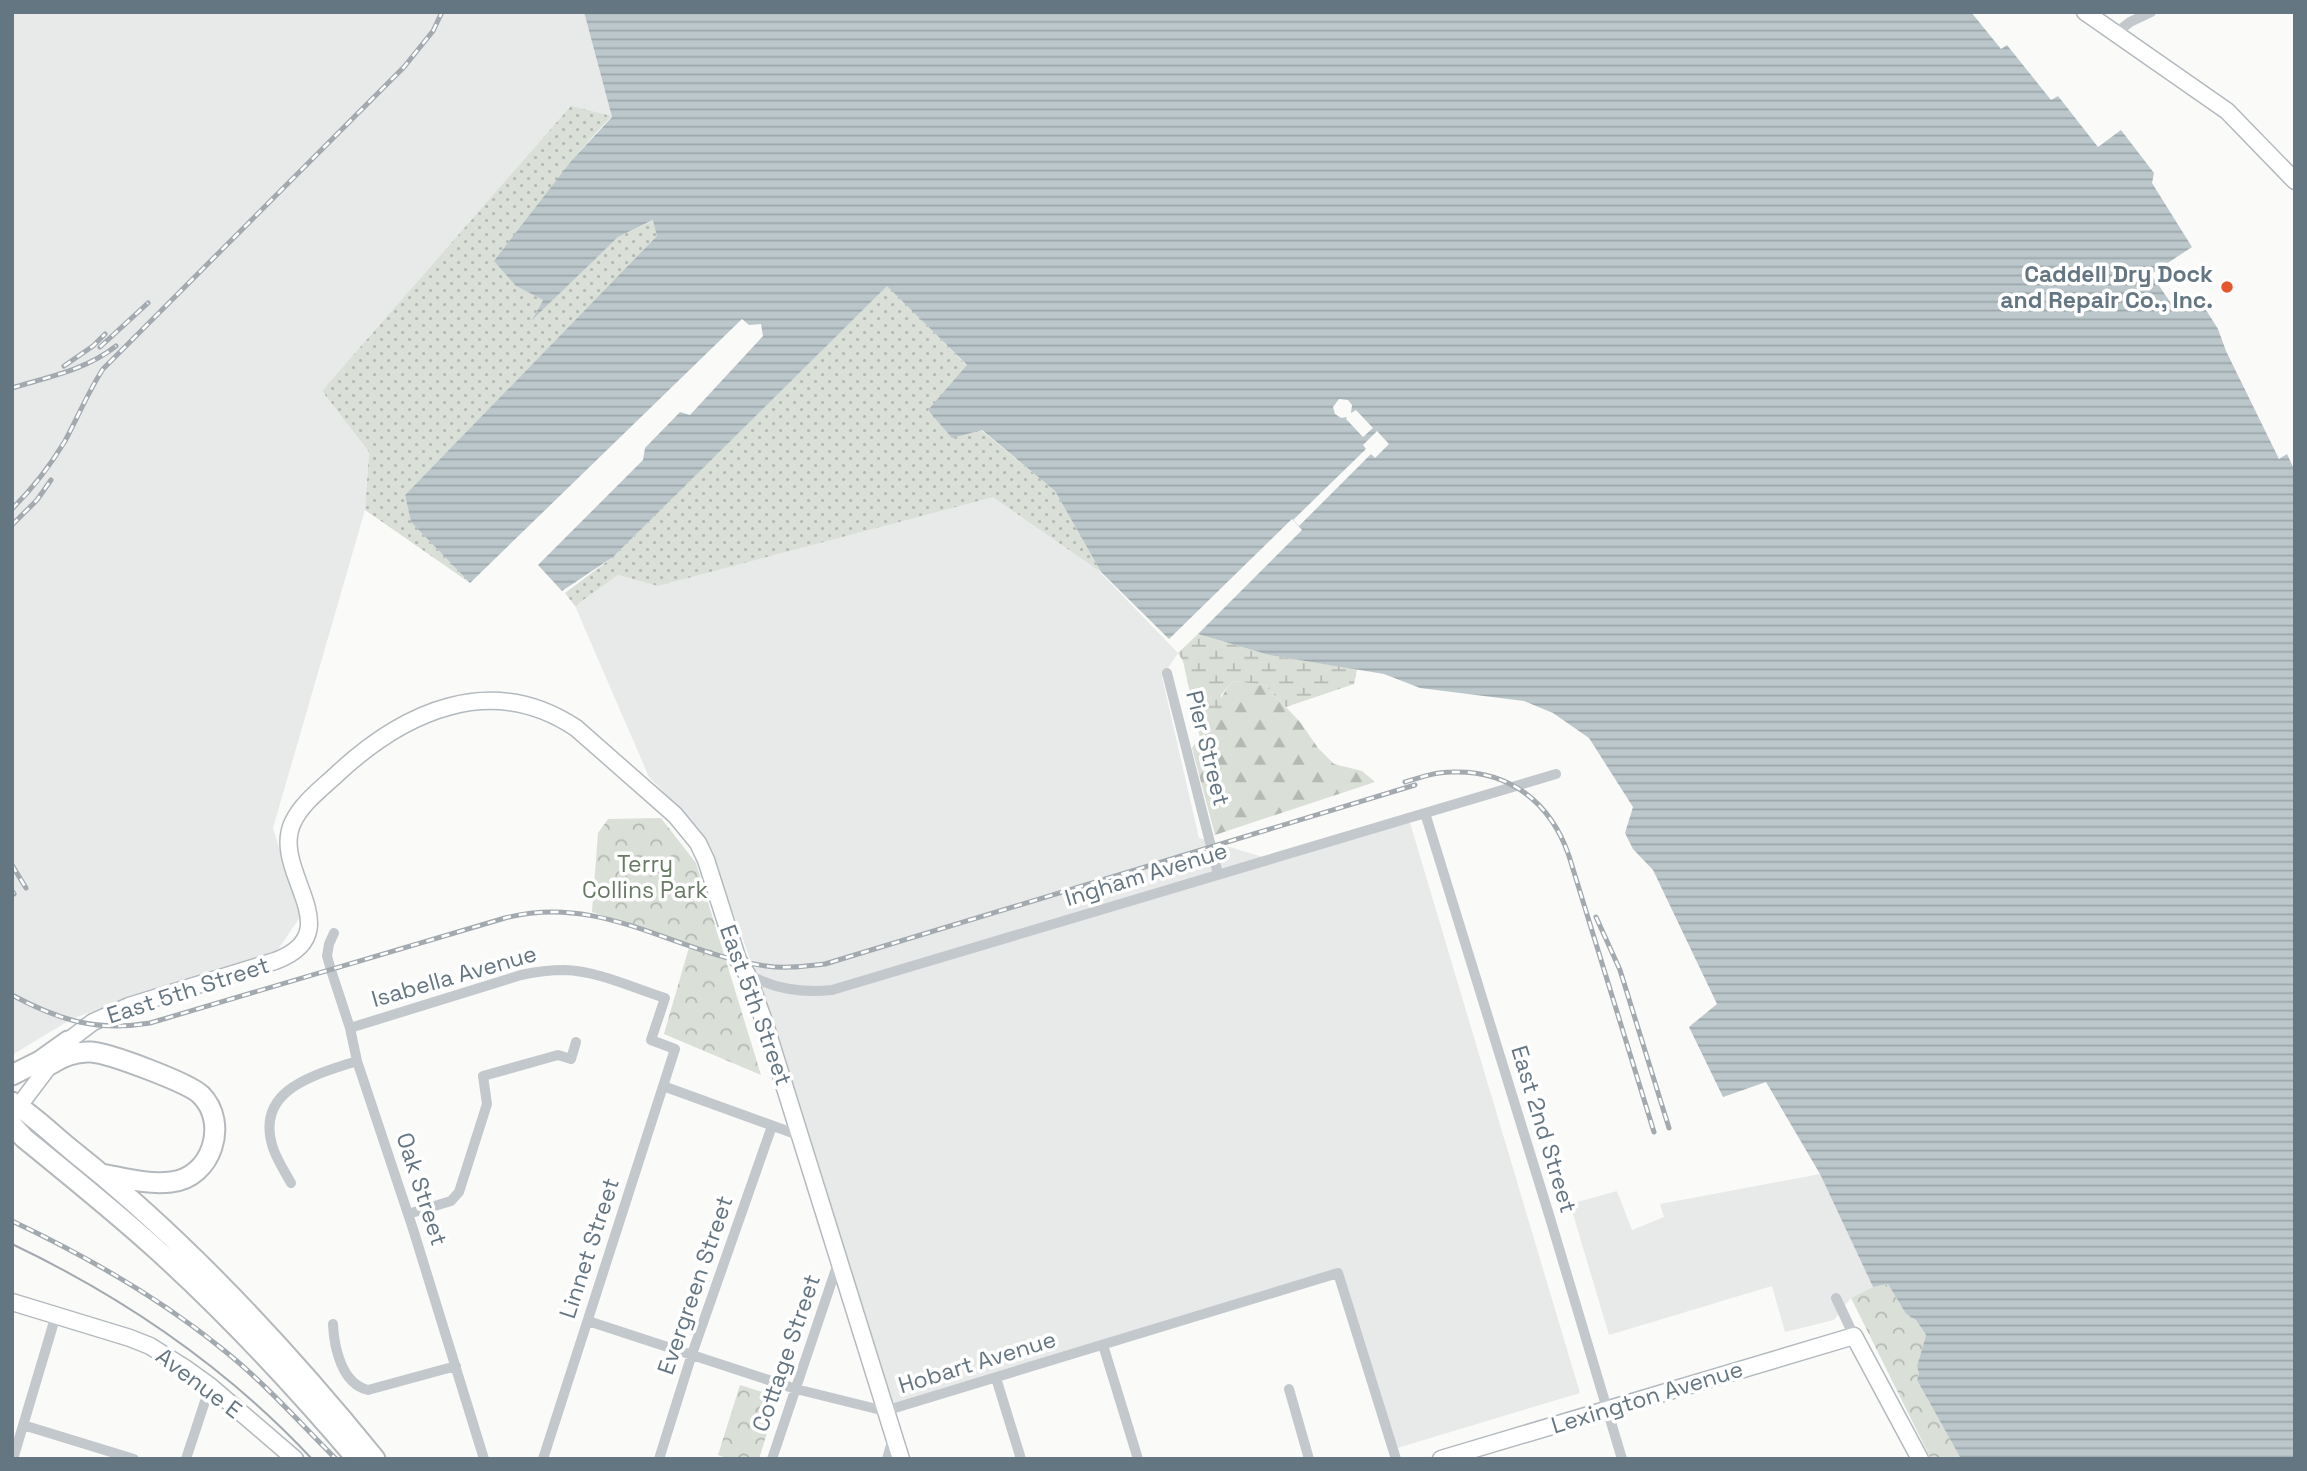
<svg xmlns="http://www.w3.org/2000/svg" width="2307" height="1471" font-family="'Space Grotesk',sans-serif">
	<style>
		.built { fill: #e8e9e9 }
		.grass { fill: url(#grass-dots) }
		.forest { fill: url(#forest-firs) }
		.wetland { fill: url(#wetland-marsh) }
		.park { fill: url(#park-crowns) }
		.water { fill: url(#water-rules) }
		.pier { fill: #fafaf8 }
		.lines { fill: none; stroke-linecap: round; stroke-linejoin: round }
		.secondary-casing { stroke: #b3babf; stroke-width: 19 }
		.highway-casing { stroke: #b4b9bd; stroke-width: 23 }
		.street { stroke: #c3c8cc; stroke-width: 10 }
		.secondary { stroke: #fff; stroke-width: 16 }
		.highway { stroke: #fff; stroke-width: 19 }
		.tram { stroke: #a2aab0; stroke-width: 2 }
		.rail-casing { stroke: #a2aab0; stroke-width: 5 }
		.rail { stroke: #fff; stroke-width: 2.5; stroke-dasharray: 8; stroke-linecap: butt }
		.poi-dot { fill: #e4572e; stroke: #fff; stroke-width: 2.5 }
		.labels { text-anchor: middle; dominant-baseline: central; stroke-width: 7; stroke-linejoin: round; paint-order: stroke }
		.poi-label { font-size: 23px; font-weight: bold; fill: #657683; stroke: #fff; text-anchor: end }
		.street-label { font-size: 23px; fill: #657683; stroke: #fff }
		.park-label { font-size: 23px; fill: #687a64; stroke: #fff }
	</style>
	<defs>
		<pattern id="grass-dots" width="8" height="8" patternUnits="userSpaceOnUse" patternTransform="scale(1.75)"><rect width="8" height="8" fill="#dadfd7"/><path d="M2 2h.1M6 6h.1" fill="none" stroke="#b4b9b4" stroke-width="1.8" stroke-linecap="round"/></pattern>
		<pattern id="forest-firs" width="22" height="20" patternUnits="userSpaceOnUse" patternTransform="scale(1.75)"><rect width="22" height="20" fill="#dadfd7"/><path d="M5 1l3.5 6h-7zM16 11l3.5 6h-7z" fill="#b4b9b4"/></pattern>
		<pattern id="wetland-marsh" width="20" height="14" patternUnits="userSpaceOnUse" patternTransform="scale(1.75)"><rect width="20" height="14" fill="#dadfd7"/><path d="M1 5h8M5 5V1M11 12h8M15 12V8" fill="none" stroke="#b4b9b4"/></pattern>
		<pattern id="park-crowns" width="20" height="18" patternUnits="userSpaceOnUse" patternTransform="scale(1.75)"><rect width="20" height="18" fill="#dadfd7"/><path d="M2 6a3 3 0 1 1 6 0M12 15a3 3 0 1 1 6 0" fill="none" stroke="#b4b9b4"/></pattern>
		<pattern id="water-rules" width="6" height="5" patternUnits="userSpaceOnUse" patternTransform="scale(1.75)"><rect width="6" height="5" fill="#bbc7cb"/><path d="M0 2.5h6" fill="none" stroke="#9ca6aa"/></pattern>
	</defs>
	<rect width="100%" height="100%" fill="#fafaf8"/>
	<path class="built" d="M 12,12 L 584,12 L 612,117 L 322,391 L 369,452 L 365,510 L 273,828 L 300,917 L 275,954 L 100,1008 L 70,1020 L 12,1055 Z
		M 993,496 L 1095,567 L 1178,653 L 1162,677 L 1199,838 L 1263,857 L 1408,816 L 1580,1393 L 1394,1449 L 1338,1273 L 885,1409 L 800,1113 L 753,967 L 713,858 L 687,817 L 649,777 L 575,606 L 618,575 L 658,586 Z
		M 1820,1174 L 1873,1287 L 1851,1298 L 1834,1320 L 1785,1332 L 1772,1286 L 1609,1335 L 1570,1204 L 1617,1191 L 1632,1230 L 1664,1217 L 1660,1204 Z"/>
	<path class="grass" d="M 571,106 L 611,116 L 572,160 L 516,286 L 543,300 L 534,316 L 618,237 L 654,220 L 658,236 L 405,495 L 411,522 L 470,583 L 365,510 L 369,452 L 322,391 Z
		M 887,285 L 967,366 L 928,411 L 981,430 L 1055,491 L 1101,572 L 993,497 L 658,586 L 618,575 L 575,606 L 565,593 L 613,557 Z"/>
	<path class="forest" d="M 1233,681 L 1265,685 L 1300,722 L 1318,748 L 1334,764 L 1362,771 L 1375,782 L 1215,835 L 1192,748 C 1208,727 1215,702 1233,681 Z"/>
	<path class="wetland" d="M 1198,634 L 1269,655 L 1357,669 L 1354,684 L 1286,707 L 1265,685 L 1233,681 L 1221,695 L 1222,716 L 1200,738 L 1183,661 L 1178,653 Z"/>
	<path class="park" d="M 661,818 L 696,863 L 761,1075 L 664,1034 L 690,944 L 592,912 L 598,833 L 608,819 Z
		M 1888,1284 L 1906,1314 L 1916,1320 L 1926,1335 L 1917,1366 L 1919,1374 L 1917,1380 L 1961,1459 L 1931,1459 L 1851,1298 L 1873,1287 Z
		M 740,1385 L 778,1397 L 759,1459 L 729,1459 L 718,1455 Z"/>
	<path class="water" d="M 584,12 L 1971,12 L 2001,49 L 2007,45 L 2051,100 L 2058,96 L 2098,147 L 2121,130 L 2154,173 L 2152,183 L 2192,247 L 2151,274 L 2177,312 L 2194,302 L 2201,302 L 2218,329 L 2226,351 L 2279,459 L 2287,454 L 2295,471 L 2295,1459 L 1961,1459 L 1917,1380 L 1919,1374 L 1917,1366 L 1926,1335 L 1916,1320 L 1906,1314 L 1888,1284 L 1873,1287 L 1820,1174 L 1766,1082 L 1723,1097 L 1689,1027 L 1717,1004 L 1653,870 L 1633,849 L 1625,833 L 1633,807 L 1589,738 L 1553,713 L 1524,701 L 1420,688 L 1384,674 L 1269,655 L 1198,634 L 1302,530 L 1292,519 L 1169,639 L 1101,572 L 1055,491 L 982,430 L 952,438 L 928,410 L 967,365 L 887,286 L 613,557 L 562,591 L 538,565 L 643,460 L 645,448 L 680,412 L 690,415 L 763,336 L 761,324 L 749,325 L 742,319 L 470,583 L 411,522 L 405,495 L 657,236 L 653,220 L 618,237 L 532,320 L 543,300 L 516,286 L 494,261 L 572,160 L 612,117 Z"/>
	<path class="pier" d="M 1339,399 L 1348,400 L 1352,405 L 1351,413 L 1356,410 L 1373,428 L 1363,437 L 1346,419 L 1347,417 L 1341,418 L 1335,414 L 1333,407 Z
		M 1377,431 L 1389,444 L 1375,458 L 1371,454 L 1299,526 L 1293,520 L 1366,449 L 1363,445 Z"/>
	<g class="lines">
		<g class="secondary-casing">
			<path id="secondary" d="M 2085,12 L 2227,111 L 2295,181
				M 12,1115 L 68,1041 L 93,1022 L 129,1006 L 275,961 C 353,932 269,871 293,822 C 302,803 321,789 336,775 C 403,712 491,671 576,728 L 675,815 L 698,843 L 706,860 L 738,960 L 747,974 L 765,1024 L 901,1459
				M 12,1302 L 130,1338 L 150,1346 L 185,1368 L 210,1386 L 295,1459
				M 1441,1459 L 1854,1336 L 1920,1459"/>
		</g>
		<g class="highway-casing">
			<path id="highway" d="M 51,1064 C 63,1056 76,1051 91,1052 C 109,1053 189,1083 201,1095 C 229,1123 212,1178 171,1182 C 148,1185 124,1178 102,1174
				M 12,1075 L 40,1061 L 68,1041
				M 12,1102 C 34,1116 54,1136 74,1152 C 186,1241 285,1348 375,1459
				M 12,1125 L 24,1138 C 68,1174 113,1210 155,1248 C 227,1313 294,1385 357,1459"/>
		</g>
		<path class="street" d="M 2116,33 L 2130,22 L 2151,12
			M 1167,673 L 1218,874
			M 1425,813 L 1550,1218 L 1622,1459
			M 334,933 L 329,944 L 327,956 L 331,970 L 350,1028 L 357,1061 L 413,1229 L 484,1459
			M 747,974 C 775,989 800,993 832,990 L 1556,774
			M 350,1028 L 521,975 C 535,972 549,970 564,970 C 598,971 633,988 665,998 L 651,1040 L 675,1049 L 543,1459
			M 663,1086 L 801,1136
			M 291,1183 C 285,1172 277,1160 273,1148 C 254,1089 315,1075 357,1061
			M 408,1214 L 451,1201 L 459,1192 L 487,1104 L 483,1076 L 558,1055 L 571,1059 L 576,1042
			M 1836,1298 L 1854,1336
			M 588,1321 L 796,1389 L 885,1411 L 1338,1273 L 1396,1459
			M 333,1324 C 334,1348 342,1384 368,1390 L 456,1366
			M 1103,1345 L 1138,1459
			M 996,1378 L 1021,1459
			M 1289,1389 L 1309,1459
			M 23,1425 L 134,1459
			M 13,1459 L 56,1315
			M 186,1459 L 210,1386
			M 659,1459 L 692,1354 L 772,1126
			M 772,1459 L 839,1260
			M 887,1459 L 893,1438"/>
		<use href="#secondary" class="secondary"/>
		<use href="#highway" class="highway"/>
		<path class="tram" d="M 12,1244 C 123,1297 228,1369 312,1459"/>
		<g class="rail-casing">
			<path id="rail" d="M 100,347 L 148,303
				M 64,366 L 93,346 L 105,334
				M 12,388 C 48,377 86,370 116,346
				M 12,509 C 33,488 50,466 65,441 C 78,417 88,392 103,369 L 404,67 L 433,31 L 442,12
				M 12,525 L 37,500 L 51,480
				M 1405,782 C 1421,777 1436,772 1452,772 C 1510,770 1551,803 1569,856 L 1654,1132
				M 12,865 L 26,888
				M 12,891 L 14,894
				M 1596,917 L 1620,970 L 1669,1128
				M 12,995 C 59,1020 96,1032 150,1023 L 505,918 C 603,893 673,953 766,966 C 786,969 805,966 825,964 L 1415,785
				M 12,1221 C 86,1256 158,1297 221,1348 C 263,1381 298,1421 336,1459"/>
		</g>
		<use href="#rail" class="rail"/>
	</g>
	<circle class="poi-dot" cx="2227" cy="287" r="7"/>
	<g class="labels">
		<g class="poi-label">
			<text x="2213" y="274">Caddell Dry Dock<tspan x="2213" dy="26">and Repair Co., Inc.</tspan></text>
		</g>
		<g class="street-label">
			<text transform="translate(1208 748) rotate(76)">Pier Street</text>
			<text transform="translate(1146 874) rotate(-17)">Ingham Avenue</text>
			<text transform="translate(454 976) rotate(-16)">Isabella Avenue</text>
			<text transform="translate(188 990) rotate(-18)">East 5th Street</text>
			<text transform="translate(756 1005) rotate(70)">East 5th Street</text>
			<text transform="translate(1544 1129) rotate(73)">East 2nd Street</text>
			<text transform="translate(422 1189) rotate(72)">Oak Street</text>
			<text transform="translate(589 1248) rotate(-72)">Linnet Street</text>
			<text transform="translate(695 1285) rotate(-71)">Evergreen Street</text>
			<text transform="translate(786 1353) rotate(-71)">Cottage Street</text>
			<text transform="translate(977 1362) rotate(-17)">Hobart Avenue</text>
			<text transform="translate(199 1383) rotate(37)">Avenue E</text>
			<text transform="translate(1647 1397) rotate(-17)">Lexington Avenue</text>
		</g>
		<g class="park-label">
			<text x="645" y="864">Terry<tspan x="645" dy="26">Collins Park</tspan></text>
		</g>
	</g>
	<rect width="2307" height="1471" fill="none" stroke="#657683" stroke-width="28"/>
</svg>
